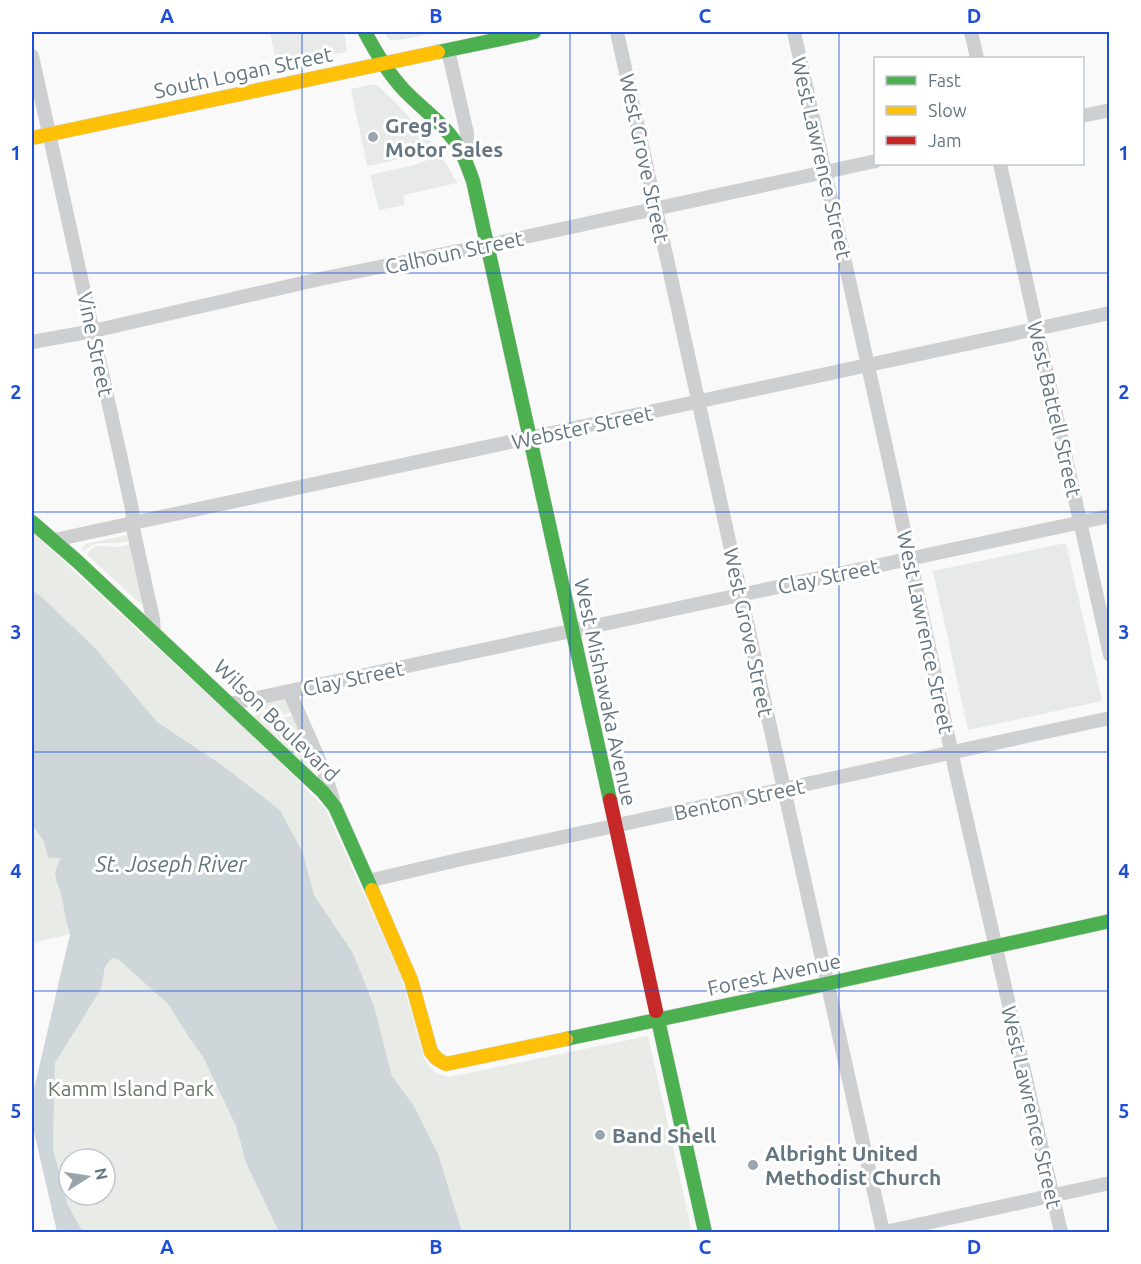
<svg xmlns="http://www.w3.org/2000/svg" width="1141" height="1264" font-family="Ubuntu,sans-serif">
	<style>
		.built { fill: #e8e9e9 }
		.green { fill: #e8ebe6; fill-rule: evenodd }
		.water { fill: #ced6d9 }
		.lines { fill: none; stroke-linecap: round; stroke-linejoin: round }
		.fast-casing { stroke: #d5d6d7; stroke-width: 15 }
		.slow-casing { stroke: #d5d6d7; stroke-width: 15 }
		.jam-casing { stroke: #d5d6d7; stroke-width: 15 }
		.street { stroke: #cecfd0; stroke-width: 14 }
		.fast { stroke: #4caf50; stroke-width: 14 }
		.slow { stroke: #ffc107; stroke-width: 14 }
		.jam { stroke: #c62828; stroke-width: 14 }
		.grid { fill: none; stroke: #1d4ed8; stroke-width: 1.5; stroke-opacity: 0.55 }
		.poi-dot { fill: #99a4ac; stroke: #fff; stroke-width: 2 }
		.labels { text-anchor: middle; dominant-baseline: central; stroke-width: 6; stroke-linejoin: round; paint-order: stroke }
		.street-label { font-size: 21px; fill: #657683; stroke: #fff }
		.poi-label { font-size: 21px; font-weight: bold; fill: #657683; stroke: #fff; text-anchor: start }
		.park-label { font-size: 21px; fill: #687a64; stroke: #fff }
		.water-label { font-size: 22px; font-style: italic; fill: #60757c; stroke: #fff }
		.neatline { fill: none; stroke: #1d4ed8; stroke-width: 2 }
		.grid-label { font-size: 20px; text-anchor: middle; font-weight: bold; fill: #1d4ed8 }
	</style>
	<rect width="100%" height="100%" fill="#f9f9f9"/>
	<path class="built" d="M 270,32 L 344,32 L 347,50 L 345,52 L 277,66 Z
		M 385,32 L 440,32 L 399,40 L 390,40 L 387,37 Z
		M 374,84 L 378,86 L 397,104 L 437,148 L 406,158 L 367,166 L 351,89 Z
		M 441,155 L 457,183 L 403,195 L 405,205 L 379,210 L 370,175 L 414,165 Z
		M 1066,543 L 1102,701 L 968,730 L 933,571 Z"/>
	<path class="green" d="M 32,532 L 274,756 L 325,808 L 401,976 L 424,1058 C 430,1069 436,1074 449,1077 L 648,1036 L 692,1232 L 462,1232 L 459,1224 L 414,1106 L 392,1076 L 374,1006 L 353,953 L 314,895 L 303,853 L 280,810 L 222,765 L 157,722 L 95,648 L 42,597 L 32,590 Z
		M 127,535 L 130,540 C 119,546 108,541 96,544 C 91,545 88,548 83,551 L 82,550 L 85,544 Z
		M 128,545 L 131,545 L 143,605 L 142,605 L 87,555 L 88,552 L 96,546 L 117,547 Z
		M 285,699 L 286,700 L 292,711 C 280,720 269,713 259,705 Z
		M 261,711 C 274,719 279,718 293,716 L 317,768 L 315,770 L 312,771 L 254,717 Z
		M 32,824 L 44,842 L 48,858 L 60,857 L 55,872 L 56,879 L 61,893 L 66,920 L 70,934 L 32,943 Z
		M 114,958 L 119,960 L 168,1004 L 190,1039 L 203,1057 L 236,1126 L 246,1163 L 279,1232 L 83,1232 L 67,1203 L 53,1147 L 55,1063 L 101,989 L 105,967 L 110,960 ZM 69,1159 L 105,1159 L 105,1195 L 69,1195 Z"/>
	<path class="water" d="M 32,590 L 42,597 L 95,648 L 157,722 L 222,765 L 280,810 L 303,853 L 314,895 L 353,953 L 374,1006 L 392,1076 L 414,1106 L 438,1154 L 462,1232 L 279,1232 L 246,1163 L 236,1126 L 203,1057 L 190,1039 L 168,1004 L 119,960 L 114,958 L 110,960 L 105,967 L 101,989 L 55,1063 L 53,1148 L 67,1203 L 83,1232 L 57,1232 L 32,1123 L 32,1098 L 70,934 L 66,920 L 61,893 L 56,880 L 55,872 L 60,858 L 48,858 L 44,842 L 32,824 Z"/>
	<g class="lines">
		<g class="fast-casing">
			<path id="fast" d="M 365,32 C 376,53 388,73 404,90 C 421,108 442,122 456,143 C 464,154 468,168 473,181 L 610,800
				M 438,52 L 534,32
				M 32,522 L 77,561 L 323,792 L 335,807 L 372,890
				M 656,1011 L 705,1232
				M 566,1039 L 785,993 L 1110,921"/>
		</g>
		<g class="slow-casing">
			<path id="slow" d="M 32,138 L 438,52
				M 372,890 L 411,980 L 431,1052 L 437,1059 L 446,1064 L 566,1039"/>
		</g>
		<g class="jam-casing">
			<path id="jam" d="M 610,800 L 656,1011"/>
		</g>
		<path class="street" d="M 617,32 L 761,686 L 883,1232
			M 794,32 L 892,474 L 955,769 L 1061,1232
			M 971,32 L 977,58
			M 448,50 L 467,133 L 466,158
			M 32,56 L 132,509 L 134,533 L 153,619 L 154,632
			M 1082,116 L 1110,110
			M 1000,164 L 1110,655
			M 32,342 L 93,331 L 320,279 L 488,245 L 876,161
			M 54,540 C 405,462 758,390 1110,313
			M 289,691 L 323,769 L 333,799
			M 229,704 L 1110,516
			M 368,881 L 462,859 L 1110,718
			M 885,1232 L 1110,1183"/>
		<use href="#fast" class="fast"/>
		<use href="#slow" class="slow"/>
		<use href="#jam" class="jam"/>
	</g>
	<path class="grid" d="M 302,32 L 302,1232M 570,32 L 570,1232M 839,32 L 839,1232M 32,273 L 1110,273M 32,512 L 1110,512M 32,752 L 1110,752M 32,991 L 1110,991"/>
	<g class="poi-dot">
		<circle cx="373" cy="137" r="6"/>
		<circle cx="600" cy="1135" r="6"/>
		<circle cx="753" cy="1165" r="6"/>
	</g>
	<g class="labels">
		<g class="street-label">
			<text transform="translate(243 72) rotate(-12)">South Logan Street</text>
			<text transform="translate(645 158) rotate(78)">West Grove Street</text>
			<text transform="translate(822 158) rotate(77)">West Lawrence Street</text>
			<text transform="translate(454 252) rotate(-12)">Calhoun Street</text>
			<text transform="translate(96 344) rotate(78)">Vine Street</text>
			<text transform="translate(1055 409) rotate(77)">West Battell Street</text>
			<text transform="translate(582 427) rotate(-12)">Webster Street</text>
			<text transform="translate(828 576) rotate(-12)">Clay Street</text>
			<text transform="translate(749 632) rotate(78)">West Grove Street</text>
			<text transform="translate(926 632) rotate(78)">West Lawrence Street</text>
			<text transform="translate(353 678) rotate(-12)">Clay Street</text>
			<text transform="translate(606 692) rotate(78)">West Mishawaka Avenue</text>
			<text transform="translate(277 720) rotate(44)">Wilson Boulevard</text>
			<text transform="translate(739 799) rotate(-12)">Benton Street</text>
			<text transform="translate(774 974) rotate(-12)">Forest Avenue</text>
			<text transform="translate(1032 1107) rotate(77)">West Lawrence Street</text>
		</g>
		<g class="poi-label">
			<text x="385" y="125">Greg's<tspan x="385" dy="24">Motor Sales</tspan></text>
			<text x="612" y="1135">Band Shell</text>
			<text x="765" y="1153">Albright United<tspan x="765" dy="24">Methodist Church</tspan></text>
		</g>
		<g class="park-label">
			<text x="131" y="1088">Kamm Island Park</text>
		</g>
		<g class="water-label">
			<text x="171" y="863">St. Joseph River</text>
		</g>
	</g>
	<rect width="1141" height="1264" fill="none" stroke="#ffffff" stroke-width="66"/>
	<rect x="874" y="57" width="210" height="108" fill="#ffffff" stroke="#c1c8cd" stroke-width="1.5"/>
	<rect x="886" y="76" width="30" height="9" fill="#4caf50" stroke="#c1c8cd" stroke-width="1.5"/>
	<text x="928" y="87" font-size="18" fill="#657683">Fast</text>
	<rect x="886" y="106" width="30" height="9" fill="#ffc107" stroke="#c1c8cd" stroke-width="1.5"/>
	<text x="928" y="117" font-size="18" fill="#657683">Slow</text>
	<rect x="886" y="136" width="30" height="9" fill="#c62828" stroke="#c1c8cd" stroke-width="1.5"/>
	<text x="928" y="147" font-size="18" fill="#657683">Jam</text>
	<g transform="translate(87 1177) rotate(78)"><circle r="28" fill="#ffffff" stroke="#c1c8cd" stroke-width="1.5"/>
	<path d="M0-4.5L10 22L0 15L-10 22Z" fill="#99a4ac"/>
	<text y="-9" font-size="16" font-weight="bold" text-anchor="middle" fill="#657683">N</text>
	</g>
	<rect x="33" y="33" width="1075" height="1198" class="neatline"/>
	<g class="grid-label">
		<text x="167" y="23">A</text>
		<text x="436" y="23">B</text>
		<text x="705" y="23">C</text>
		<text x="974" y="23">D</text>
		<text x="16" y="160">1</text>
		<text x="1124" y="160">1</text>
		<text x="16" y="399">2</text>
		<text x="1124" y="399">2</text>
		<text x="16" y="639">3</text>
		<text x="1124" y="639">3</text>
		<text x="16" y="878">4</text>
		<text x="1124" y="878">4</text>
		<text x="16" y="1118">5</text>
		<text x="1124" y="1118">5</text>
		<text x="167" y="1254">A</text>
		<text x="436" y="1254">B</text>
		<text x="705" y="1254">C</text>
		<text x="974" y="1254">D</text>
	</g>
</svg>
